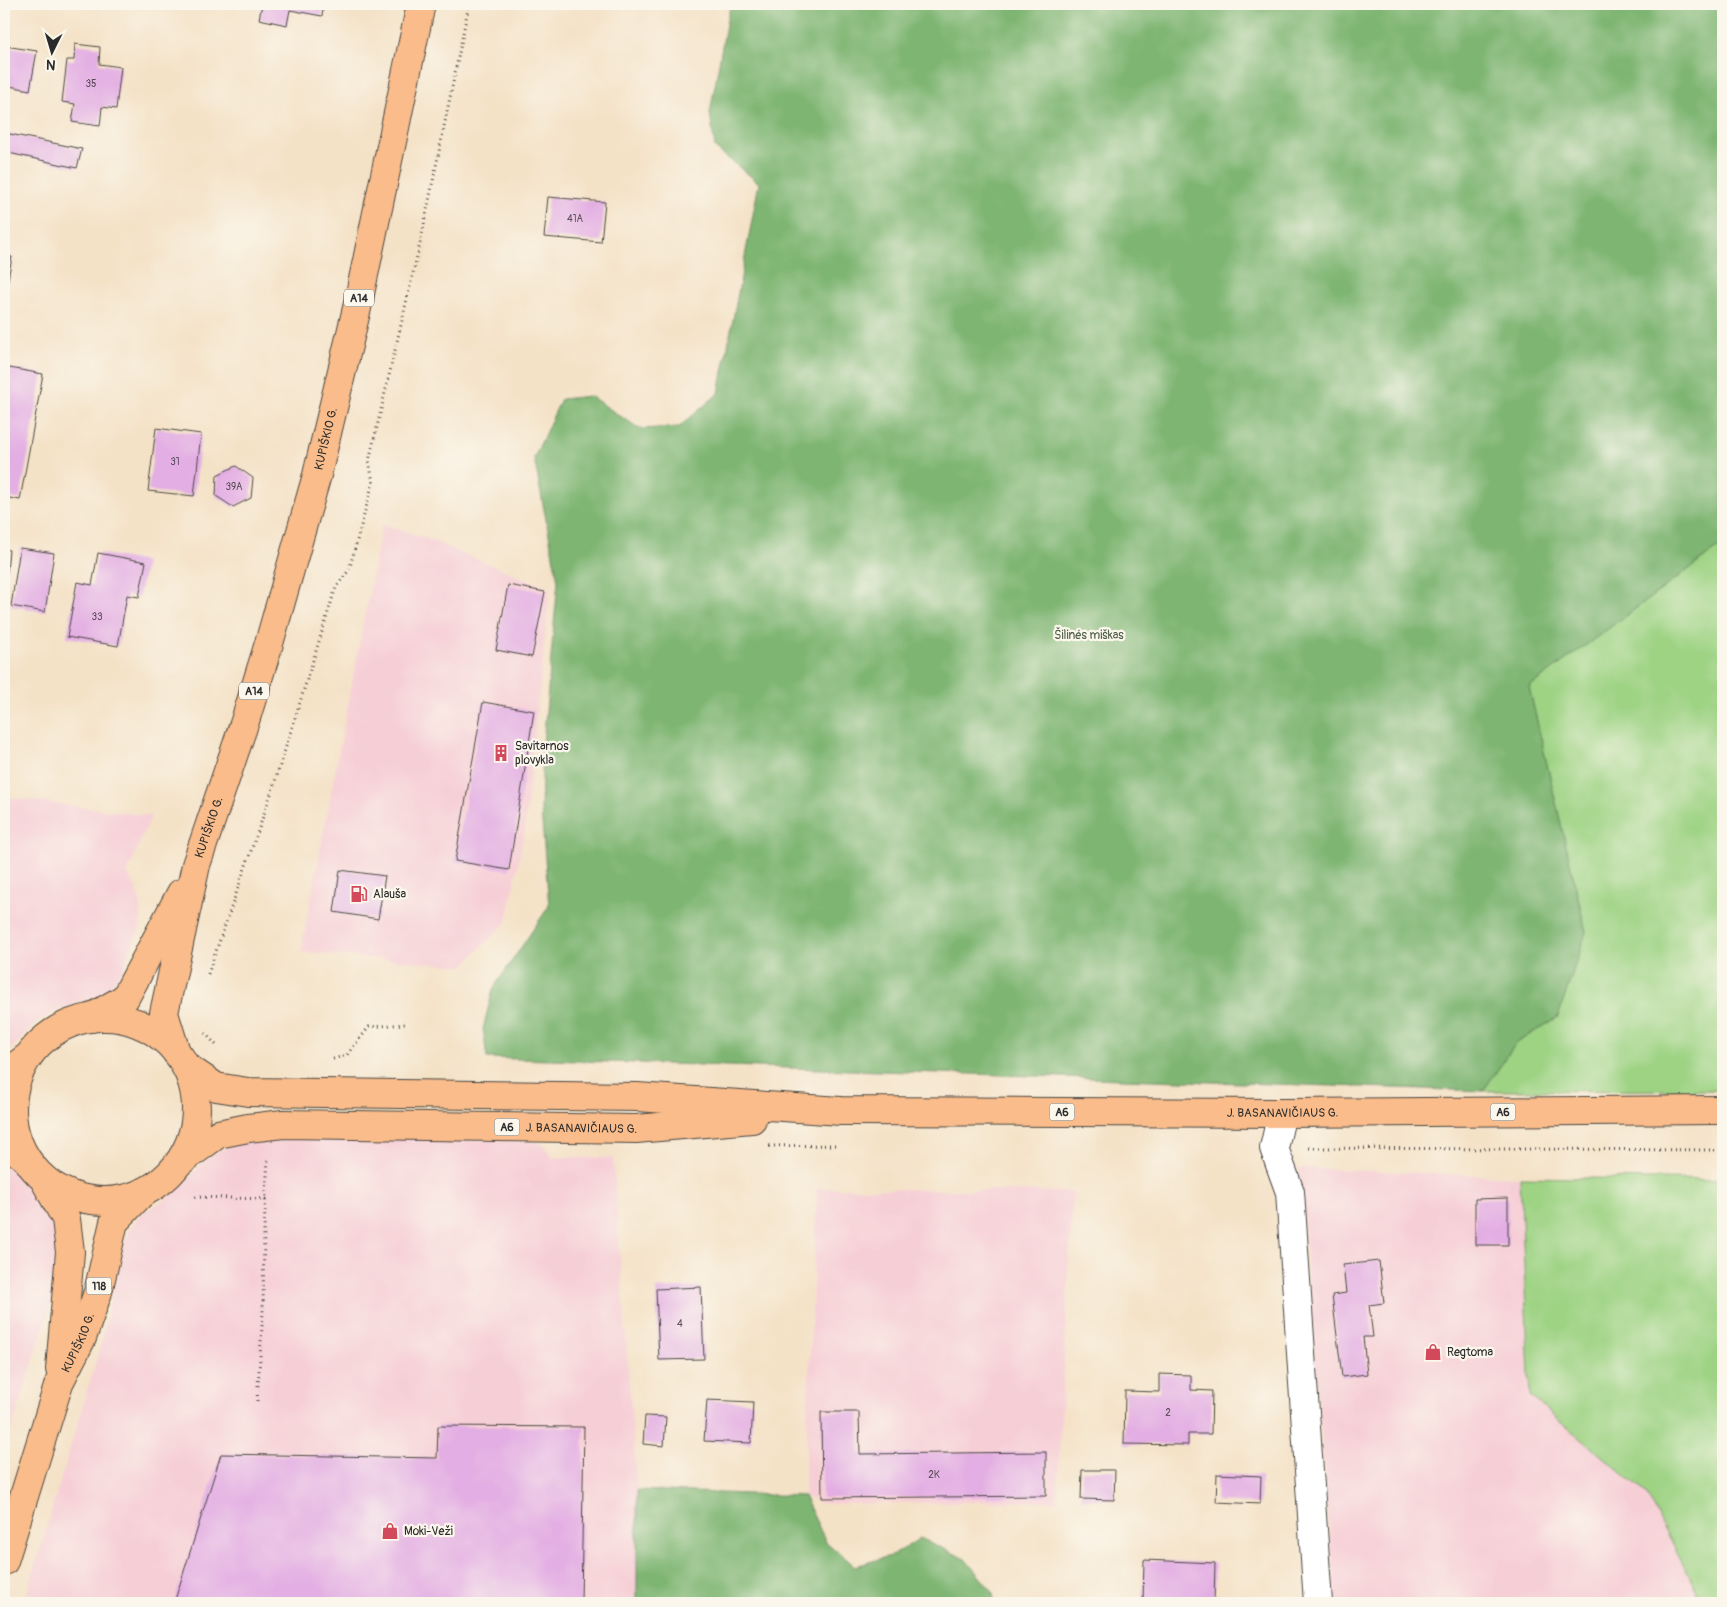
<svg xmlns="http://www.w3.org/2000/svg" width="1727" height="1607" font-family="Pangolin,sans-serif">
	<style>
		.built { fill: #f6cfd6 }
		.green { fill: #9ed384; stroke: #647f58 }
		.forest { fill: #7eb572; stroke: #54704e }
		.building { fill: #e3aee3 }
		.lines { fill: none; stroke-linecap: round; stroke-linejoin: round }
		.minor-casing { stroke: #494642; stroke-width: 30 }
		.major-casing { stroke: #494642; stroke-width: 30 }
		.highway-casing { stroke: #494642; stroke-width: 30 }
		.path { stroke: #494642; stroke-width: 3; stroke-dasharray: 1 4; stroke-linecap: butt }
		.minor { stroke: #fff; stroke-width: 28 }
		.major { stroke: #f9bc8a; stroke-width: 28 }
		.highway { stroke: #f9bc8a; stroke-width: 28 }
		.labels { text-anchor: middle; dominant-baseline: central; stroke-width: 4.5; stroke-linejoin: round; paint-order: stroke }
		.number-label { font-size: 10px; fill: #594c59 }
		.shield { fill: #fbf7ec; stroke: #696865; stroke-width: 1 }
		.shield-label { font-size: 11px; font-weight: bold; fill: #2b2b2b }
		.street-label { font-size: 12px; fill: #2b2b2b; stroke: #fbf7ec }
		.park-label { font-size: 12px; fill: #4e5d46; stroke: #fbf7ec }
		.poi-label { font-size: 12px; fill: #2b2b2b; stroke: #fbf7ec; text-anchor: start }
	</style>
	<rect width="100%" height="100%" fill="#fbf7ec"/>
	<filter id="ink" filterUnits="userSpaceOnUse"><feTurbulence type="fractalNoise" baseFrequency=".02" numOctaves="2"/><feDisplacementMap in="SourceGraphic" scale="10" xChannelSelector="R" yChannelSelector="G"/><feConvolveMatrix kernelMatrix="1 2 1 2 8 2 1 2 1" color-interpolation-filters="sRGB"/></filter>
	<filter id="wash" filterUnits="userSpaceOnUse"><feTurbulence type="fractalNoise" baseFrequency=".0096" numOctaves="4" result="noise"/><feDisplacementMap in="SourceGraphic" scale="20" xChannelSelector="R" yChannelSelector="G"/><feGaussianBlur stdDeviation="1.12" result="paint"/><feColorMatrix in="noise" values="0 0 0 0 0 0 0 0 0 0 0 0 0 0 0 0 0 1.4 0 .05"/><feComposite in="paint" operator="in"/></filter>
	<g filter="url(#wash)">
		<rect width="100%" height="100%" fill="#f4e2c7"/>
		<path class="built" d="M 382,524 L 425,538 L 550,589 L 524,833 L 507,921 L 463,966 L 301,952 Z
			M 4,797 L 151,816 L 127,874 L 136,887 L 141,906 L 140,927 L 122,971 L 112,985 L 97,996 L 59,1010 L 39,1020 L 4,1056 Z
			M 274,1136 L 535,1141 L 546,1148 L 552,1157 L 613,1158 L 637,1490 L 637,1603 L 24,1603 L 101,1344 L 122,1248 L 130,1228 L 144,1212 L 165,1200 L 179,1188 L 204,1161 L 220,1150 L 245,1141 Z
			M 4,1159 L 41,1201 L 54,1224 L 57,1254 L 51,1305 L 4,1453 Z
			M 1299,1168 L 1520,1177 L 1530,1396 L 1646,1493 L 1703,1603 L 1335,1603 Z
			M 817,1188 L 1073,1192 L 1068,1278 L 1057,1501 L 822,1504 L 804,1496 Z"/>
		<path class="green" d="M 1723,544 L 1723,1090 L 1483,1091 L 1516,1043 L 1558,1017 L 1586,932 L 1529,687 Z
			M 1520,1177 L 1723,1180 L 1723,1603 L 1703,1603 L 1646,1493 L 1530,1396 Z"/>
		<path class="forest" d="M 731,4 L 1723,4 L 1723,544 L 1529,687 L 1586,932 L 1558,1017 L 1516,1043 L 1483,1091 L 487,1058 L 483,1029 L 493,989 L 549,906 L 541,810 L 543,744 L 558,581 L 534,458 L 561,399 L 590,396 L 640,429 L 679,427 L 719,393 L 759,183 L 715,148 L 710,113 L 727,19 Z
			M 637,1490 L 804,1496 L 826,1542 L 855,1566 L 894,1555 L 920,1538 L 964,1558 L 992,1591 L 995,1603 L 637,1603 Z"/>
		<g id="blocks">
			<path class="building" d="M 262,4 L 324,4 L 322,16 L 290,10 L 287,25 L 259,19 Z
				M 75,44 L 100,47 L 99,64 L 121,67 L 116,109 L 102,107 L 100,126 L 72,122 L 75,104 L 62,102 L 67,60 L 74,60 Z
				M 5,46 L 37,51 L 30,90 L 4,85 L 4,56 Z
				M 5,133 L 82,149 L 77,168 L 4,152 Z
				M 548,197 L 605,202 L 601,242 L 544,237 Z
				M 4,255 L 12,257 L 6,291 L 4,291 Z
				M 4,367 L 43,374 L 20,500 L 4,497 Z
				M 156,428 L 201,434 L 194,496 L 148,491 Z
				M 236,466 L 253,478 L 251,498 L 233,507 L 216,496 L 217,475 Z
				M 20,548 L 54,553 L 45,612 L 11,606 Z
				M 4,549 L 9,550 L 7,572 L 4,571 Z
				M 98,553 L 146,562 L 139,597 L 127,595 L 118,646 L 67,637 L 77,582 L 92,585 Z
				M 508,585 L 545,592 L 532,657 L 496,650 Z
				M 483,702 L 534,711 L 509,870 L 455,861 Z
				M 340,870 L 385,876 L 378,919 L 334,912 Z
				M 1508,1198 L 1508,1245 L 1475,1245 L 1475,1199 Z
				M 1379,1261 L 1384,1303 L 1369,1305 L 1373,1337 L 1363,1337 L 1367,1374 L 1342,1377 L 1332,1295 L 1346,1293 L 1343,1265 Z
				M 701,1287 L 704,1359 L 659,1360 L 656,1289 Z
				M 1159,1374 L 1191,1375 L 1191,1390 L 1212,1391 L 1211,1434 L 1188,1434 L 1188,1445 L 1124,1444 L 1125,1391 L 1159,1392 Z
				M 707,1400 L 753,1402 L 751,1443 L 704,1441 Z
				M 821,1412 L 859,1412 L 860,1454 L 1046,1452 L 1046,1496 L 822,1498 Z
				M 645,1416 L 666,1417 L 664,1446 L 643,1444 Z
				M 438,1426 L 584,1427 L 581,1603 L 174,1603 L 221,1454 L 437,1458 Z
				M 1082,1470 L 1115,1470 L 1114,1500 L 1081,1499 Z
				M 1217,1474 L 1261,1476 L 1260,1504 L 1216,1502 Z
				M 1144,1560 L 1215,1563 L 1214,1603 L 1143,1603 Z"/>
		</g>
	</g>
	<g filter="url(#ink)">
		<use href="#blocks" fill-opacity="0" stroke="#494642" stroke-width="1"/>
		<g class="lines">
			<g class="minor-casing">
				<path id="minor" d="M 1282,1113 L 1274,1148 L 1290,1192 L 1318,1603"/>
			</g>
			<g class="major-casing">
				<g id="major">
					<path d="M 4,1075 L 26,1058"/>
					<path d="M 4,1141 L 24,1157"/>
					<path d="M 45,1181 L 66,1219 L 70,1252 L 60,1369"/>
					<path id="s1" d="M 4,1561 L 59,1383 L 82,1338 L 98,1292 L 114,1222 L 141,1194"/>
				</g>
			</g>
			<g class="highway-casing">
				<g id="highway">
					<circle cx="104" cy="1109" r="92"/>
					<path d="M 91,1018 L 125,998 L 181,893"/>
					<path id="s2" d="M 176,1052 L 164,1013 L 196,865 L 245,721 L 270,640 L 317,475 L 357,308 L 421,4"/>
					<path id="s3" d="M 185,1066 L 216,1087 L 248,1092 L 637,1097 L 841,1111 L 1282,1113 L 1723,1110"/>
					<path id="s4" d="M 181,1161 L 218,1134 L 248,1128 L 283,1124 L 636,1129 L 752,1119"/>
				</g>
			</g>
			<path class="path" d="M 208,974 L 273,788 L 336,587 L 349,570 L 373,482 L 369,461 L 422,235 L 469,4
				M 205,1033 L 218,1047
				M 333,1059 L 347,1055 L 369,1027 L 405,1024
				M 769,1146 L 835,1145
				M 1309,1148 L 1723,1150
				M 195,1197 L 266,1199
				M 257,1401 L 263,1312 L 264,1229 L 268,1158"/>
			<use href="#minor" class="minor"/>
			<use href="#major" class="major"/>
			<use href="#highway" class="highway"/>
		</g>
	</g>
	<defs>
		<g id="building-bare" transform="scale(1.35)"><path d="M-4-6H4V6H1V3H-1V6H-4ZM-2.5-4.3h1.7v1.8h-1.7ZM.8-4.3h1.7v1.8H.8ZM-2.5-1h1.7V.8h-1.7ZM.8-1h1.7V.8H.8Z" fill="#d1495b" stroke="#fbf7ec" stroke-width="2.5" paint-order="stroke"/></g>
		<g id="fuel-bare" transform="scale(1.35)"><path d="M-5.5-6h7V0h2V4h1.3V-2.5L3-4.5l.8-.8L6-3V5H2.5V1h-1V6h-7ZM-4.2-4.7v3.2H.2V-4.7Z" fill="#d1495b" stroke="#fbf7ec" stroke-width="2.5" paint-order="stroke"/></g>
		<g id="shop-bare" transform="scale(1.35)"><path d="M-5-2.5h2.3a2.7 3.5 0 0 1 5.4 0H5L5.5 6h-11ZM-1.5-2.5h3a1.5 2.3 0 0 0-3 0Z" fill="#d1495b" stroke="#fbf7ec" stroke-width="2.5" paint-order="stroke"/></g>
	</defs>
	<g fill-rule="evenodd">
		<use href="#building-bare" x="501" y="753"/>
		<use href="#fuel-bare" x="359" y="894"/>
		<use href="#shop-bare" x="1433" y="1352"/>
		<use href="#shop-bare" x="390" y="1531"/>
	</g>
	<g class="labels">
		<g class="number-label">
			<text x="91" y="84">35</text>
			<text x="575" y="219">41A</text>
			<text x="175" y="462">31</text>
			<text x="234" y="487">39A</text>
			<text x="97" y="617">33</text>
			<text x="680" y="1324">4</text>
			<text x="1168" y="1413">2</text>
			<text x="934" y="1475">2K</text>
		</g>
		<g class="shield">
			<rect x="344" y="289.5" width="30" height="17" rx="4"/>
			<rect x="239" y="682.5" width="30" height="17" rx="4"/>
			<rect x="1049.5" y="1103.5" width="25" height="17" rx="4"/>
			<rect x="1490.5" y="1103.5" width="25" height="17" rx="4"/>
			<rect x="494.5" y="1118.5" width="25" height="17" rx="4"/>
			<rect x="86.5" y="1277.5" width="25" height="17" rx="4"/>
		</g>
		<g class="shield-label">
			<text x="359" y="298">A14</text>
			<text x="254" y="691">A14</text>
			<text x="1062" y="1112">A6</text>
			<text x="1503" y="1112">A6</text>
			<text x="507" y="1127">A6</text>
			<text x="99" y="1286">118</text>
		</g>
		<g class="street-label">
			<text stroke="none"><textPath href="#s2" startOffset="638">KUPIŠKIO G.</textPath></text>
			<text stroke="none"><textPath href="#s2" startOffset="232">KUPIŠKIO G.</textPath></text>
			<text stroke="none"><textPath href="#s3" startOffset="1105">J. BASANAVIČIAUS G.</textPath></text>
			<text stroke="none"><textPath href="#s4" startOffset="410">J. BASANAVIČIAUS G.</textPath></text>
			<text stroke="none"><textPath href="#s1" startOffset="231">KUPIŠKIO G.</textPath></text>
		</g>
		<g class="park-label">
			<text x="1089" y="635">Šilinės miškas</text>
		</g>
		<g class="poi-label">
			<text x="515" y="746">Savitarnos<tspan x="515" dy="14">plovykla</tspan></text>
			<text x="373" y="894">Alauša</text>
			<text x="1447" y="1352">Regtoma</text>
			<text x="404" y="1531">Moki-Veži</text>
		</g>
	</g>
	<rect width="1727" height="1607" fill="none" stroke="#fbf7ec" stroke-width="20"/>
	<g transform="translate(52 52) rotate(185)" stroke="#fbf7ec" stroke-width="4" paint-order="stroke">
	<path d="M0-4L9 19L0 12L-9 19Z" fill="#2b2b2b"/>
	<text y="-8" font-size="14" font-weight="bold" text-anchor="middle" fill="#2b2b2b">N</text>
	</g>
</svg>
